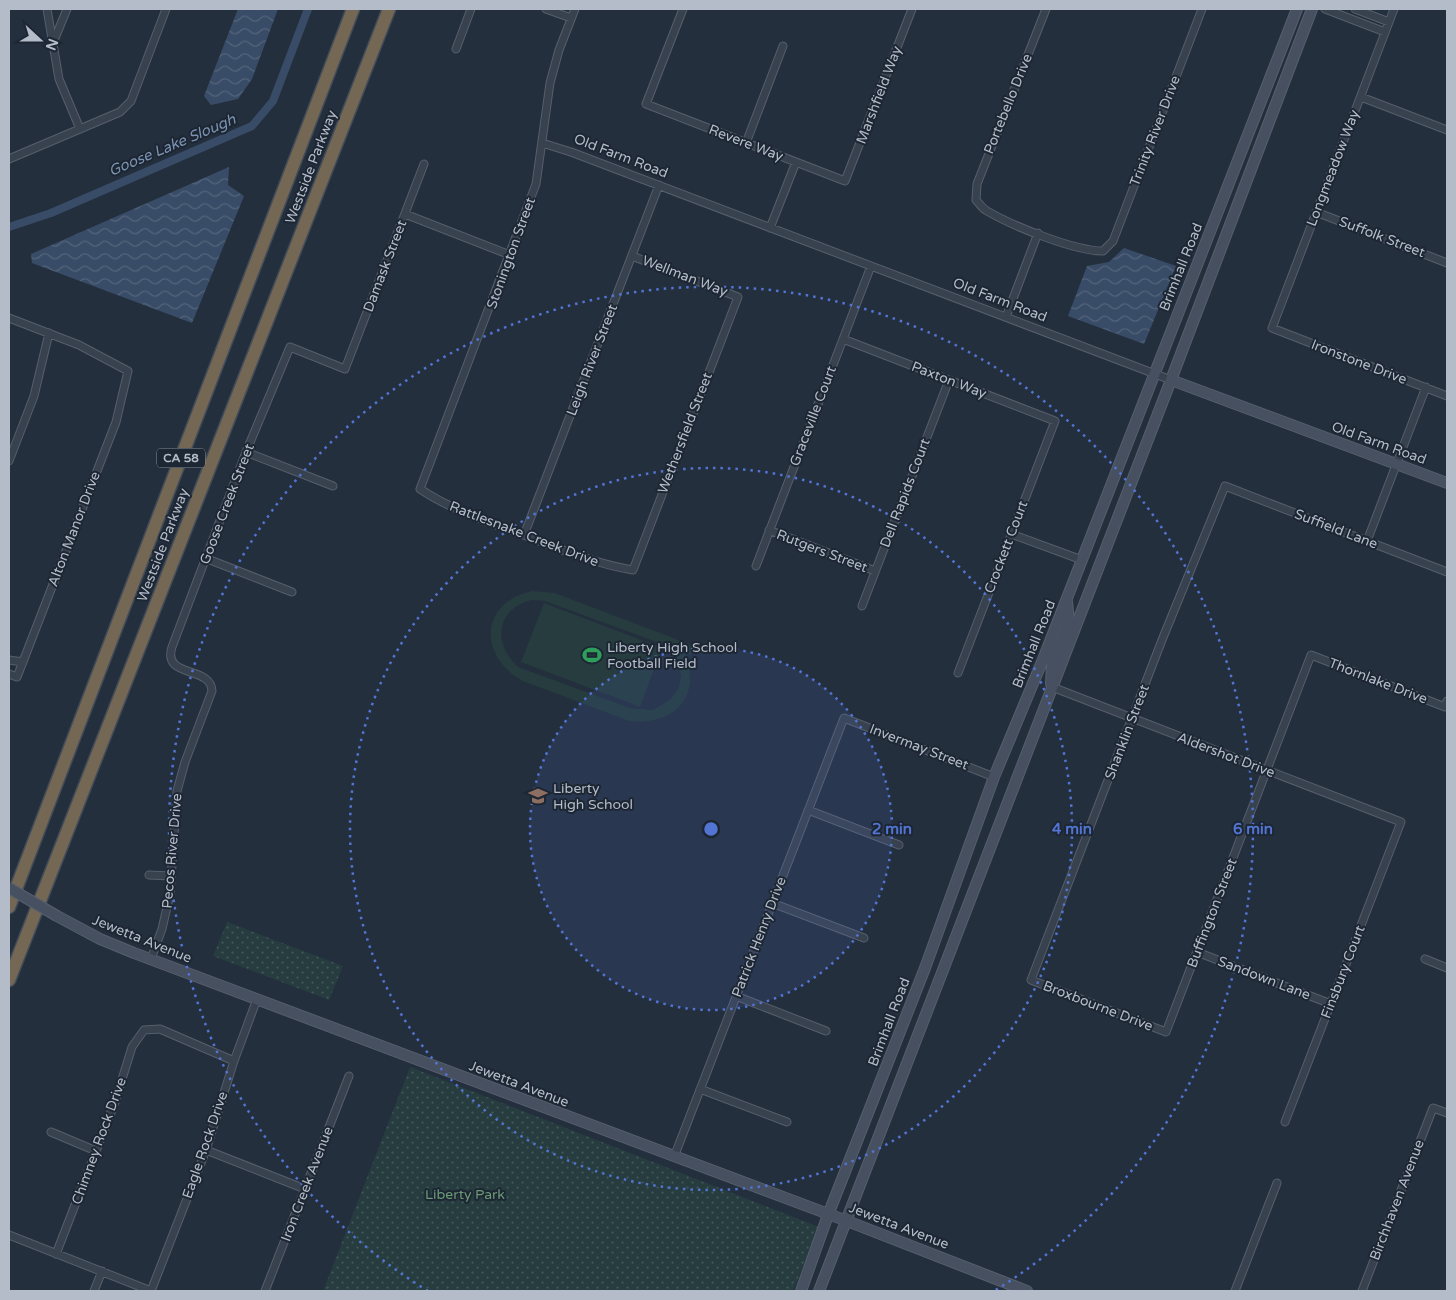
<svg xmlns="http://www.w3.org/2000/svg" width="1456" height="1300" font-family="'Varela Round',sans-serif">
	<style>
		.grass { fill: #263c3f; fill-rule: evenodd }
		.park { fill: url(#park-dots) }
		.water { fill: url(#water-waves) }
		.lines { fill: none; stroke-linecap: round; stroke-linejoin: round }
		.canal { stroke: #394c67; stroke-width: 8 }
		.street-casing { stroke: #565f6c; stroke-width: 9 }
		.secondary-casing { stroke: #565f6c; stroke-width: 12 }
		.highway-casing { stroke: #434c59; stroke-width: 15 }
		.street { stroke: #38414e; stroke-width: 7 }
		.secondary { stroke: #465061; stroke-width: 10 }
		.highway { stroke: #746855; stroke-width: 12 }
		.secondary-bridge-casing { stroke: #565f6c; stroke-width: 12; stroke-linecap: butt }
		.secondary-bridge { stroke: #465061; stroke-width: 10 }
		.ring { fill: none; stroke: #5274d3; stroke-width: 2.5; stroke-dasharray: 2.5 5 }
		.labels { text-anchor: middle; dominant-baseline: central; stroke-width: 4; stroke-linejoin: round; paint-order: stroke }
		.shield { fill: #1d2633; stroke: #878f9c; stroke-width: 1 }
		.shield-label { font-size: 12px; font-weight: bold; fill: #b4bcc9 }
		.street-label { font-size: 14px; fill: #b4bcc9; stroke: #1d2633 }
		.poi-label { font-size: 14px; fill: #b4bcc9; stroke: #1d2633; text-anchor: start }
		.park-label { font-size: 14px; fill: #6b9a76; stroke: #1d2633 }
		.water-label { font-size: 15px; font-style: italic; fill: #7c92b1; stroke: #1d2633 }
		.centre { fill: #5274d3; stroke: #1d2633; stroke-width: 2.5 }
		.ring-label { font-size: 15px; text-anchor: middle; font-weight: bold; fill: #5274d3; stroke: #1d2633; stroke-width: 4; stroke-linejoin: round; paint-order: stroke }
	</style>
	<defs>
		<pattern id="park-dots" width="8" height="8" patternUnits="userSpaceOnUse" patternTransform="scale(1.25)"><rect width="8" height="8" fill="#263c3f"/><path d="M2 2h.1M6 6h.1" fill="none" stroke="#435659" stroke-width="1.8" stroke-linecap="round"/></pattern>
		<pattern id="water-waves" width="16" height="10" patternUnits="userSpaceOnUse" patternTransform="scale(1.25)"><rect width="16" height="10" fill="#394c67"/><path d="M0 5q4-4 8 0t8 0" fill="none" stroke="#53647b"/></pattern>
	</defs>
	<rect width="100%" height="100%" fill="#242f3e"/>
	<path class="grass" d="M 532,591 L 555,593 L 694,646 L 691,655 L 684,652 C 704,696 673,727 629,721 L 523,681 C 478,656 479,603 532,591 ZM 532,600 L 545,601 L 665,645 L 674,654 L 679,664 L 681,676 L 679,687 L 671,699 L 653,710 L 630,708 L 518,667 C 493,644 495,609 532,600 Z
		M 544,603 L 662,648 L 640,707 L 521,662 Z"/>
	<path class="park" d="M 227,922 L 343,966 L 329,1000 L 213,956 Z
		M 410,1067 L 819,1227 L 793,1291 L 323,1291 Z"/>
	<path class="water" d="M 238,9 L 278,9 L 252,79 L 238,99 L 211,105 L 204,96 Z
		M 229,167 L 228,185 L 244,196 L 192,323 L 32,263 L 31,254 Z
		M 1124,248 L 1176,266 L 1144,344 L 1068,316 L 1087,266 L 1109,262 Z"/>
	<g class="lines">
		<path class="canal" d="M 9,227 L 51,213 L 252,126 L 273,101 L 308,9"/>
		<g class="street-casing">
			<path id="street" d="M 47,9 L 59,79 L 80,129
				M 546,9 L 571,18
				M 575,9 L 559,50 L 550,83 L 536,184 L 420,489 C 453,511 492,523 529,537 C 563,550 596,564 633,570 L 738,297 L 632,256
				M 683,9 L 646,104 L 845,181 L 912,9
				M 1046,9 L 977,184 L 976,200 C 979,203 982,208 987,211 C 1013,226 1074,251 1103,251 L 1113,241 L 1202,9
				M 1325,9 L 1385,32
				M 1355,9 L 1389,22
				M 1394,9 L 1272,328 L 1447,396
				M 53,43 L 67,9
				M 456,49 L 471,9
				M 1361,97 L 1447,130
				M 542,143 L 571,152 L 1171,380
				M 746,143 L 783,46
				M 9,159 L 120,112 L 131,101 L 166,9
				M 1316,212 L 1447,263
				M 405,214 L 510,255
				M 770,228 L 796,162
				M 1006,317 L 1038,233
				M 9,318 L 79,345 L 128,371 L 116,422 L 17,677 L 9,674
				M 843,339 L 1055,421 L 958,673
				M 246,452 L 333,486
				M 9,461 L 34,396 L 49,333
				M 769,530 L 875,571
				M 1011,534 L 1082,560
				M 524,535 L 659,185
				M 1367,541 L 1426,387
				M 205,558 L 292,592
				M 756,566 L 871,266
				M 1447,572 L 1225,486 L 1162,640 L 1031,980 L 1166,1032 L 1311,655 L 1445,707 L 1447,701
				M 862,606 L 949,380
				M 9,660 L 23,662
				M 1052,687 L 1401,822 L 1285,1122
				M 808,810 L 899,845
				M 149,875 L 171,876
				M 772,903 L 864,938
				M 1197,952 L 1331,1004
				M 151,959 L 162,929 L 170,894 L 177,791 L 185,762 L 212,691 C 211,665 162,679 172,647 L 246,452 L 290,347 L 345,369 L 424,164
				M 1425,959 L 1447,968
				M 736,996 L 826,1031
				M 700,1089 L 787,1122
				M 51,1132 L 96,1151
				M 206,1150 L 305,1189
				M 674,1157 L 844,718 L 994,777
				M 9,1235 L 151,1291 L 206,1150 L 234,1061 L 257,999
				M 56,1254 L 115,1102 L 132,1047 L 144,1030 L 160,1029 L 234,1061
				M 94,1291 L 102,1271
				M 265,1291 L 349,1076
				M 1235,1291 L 1277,1183
				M 1362,1291 L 1433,1108 L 1447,1113"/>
		</g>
		<g class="secondary-casing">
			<path id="secondary" d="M 1171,380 L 1447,483
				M 1051,684 L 1052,664 L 1069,621 L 1067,602
				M 57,916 L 100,939 L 134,953 L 847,1221 L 1027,1291
				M 801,1291 L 828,1215 L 925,968 L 994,777 L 1044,657 L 1297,9
				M 819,1291 L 1171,380 L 1312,9"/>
		</g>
		<g class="highway-casing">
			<path id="highway" d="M 9,907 L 353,9
				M 9,980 L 389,9"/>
		</g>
		<use href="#street" class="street"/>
		<use href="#secondary" class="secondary"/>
		<use href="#highway" class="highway"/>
		<g class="secondary-bridge-casing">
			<path id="secondary-bridge" d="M 9,888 L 57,916"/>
		</g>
		<use href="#secondary-bridge" class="secondary-bridge"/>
	</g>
	<circle cx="711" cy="829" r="181" fill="#5274d3" fill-opacity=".12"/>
	<g class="ring">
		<circle cx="711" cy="829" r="181"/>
		<circle cx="711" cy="829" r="361"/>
		<path d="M428 1291A542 542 0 1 1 994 1291"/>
	</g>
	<defs>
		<g id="stadium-bare" transform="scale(1.5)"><path d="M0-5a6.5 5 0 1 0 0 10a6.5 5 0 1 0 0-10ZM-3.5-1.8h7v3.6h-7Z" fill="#2e9e5b" stroke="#1d2633" stroke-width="2.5" paint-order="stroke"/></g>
		<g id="school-bare" transform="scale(1.5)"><path d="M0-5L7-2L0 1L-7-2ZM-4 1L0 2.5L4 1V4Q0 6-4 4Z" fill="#8d6e63" stroke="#1d2633" stroke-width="2.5" paint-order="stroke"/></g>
	</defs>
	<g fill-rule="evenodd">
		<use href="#stadium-bare" x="592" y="655"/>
		<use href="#school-bare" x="538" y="796"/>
	</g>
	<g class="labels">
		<rect class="shield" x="157" y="448.5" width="48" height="19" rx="4"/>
		<g class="shield-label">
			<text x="181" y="458">CA 58</text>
		</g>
		<g class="street-label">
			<text transform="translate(879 95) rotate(-69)">Marshfield Way</text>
			<text transform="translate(1008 104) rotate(-68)">Portebello Drive</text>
			<text transform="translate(1155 131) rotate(-69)">Trinity River Drive</text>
			<text transform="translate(746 143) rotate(21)">Revere Way</text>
			<text transform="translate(621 156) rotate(21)">Old Farm Road</text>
			<text transform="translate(311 167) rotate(-69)">Westside Parkway</text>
			<text transform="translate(1333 168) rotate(-69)">Longmeadow Way</text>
			<text transform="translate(1382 237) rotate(21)">Suffolk Street</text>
			<text transform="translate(511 253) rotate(-70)">Stonington Street</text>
			<text transform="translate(385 266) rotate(-69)">Damask Street</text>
			<text transform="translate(1181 267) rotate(-68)">Brimhall Road</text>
			<text transform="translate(685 276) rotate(21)">Wellman Way</text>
			<text transform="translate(1000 300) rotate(21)">Old Farm Road</text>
			<text transform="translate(592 360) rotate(-69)">Leigh River Street</text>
			<text transform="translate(1359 362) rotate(21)">Ironstone Drive</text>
			<text transform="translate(949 380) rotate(21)">Paxton Way</text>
			<text transform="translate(813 416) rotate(-69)">Graceville Court</text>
			<text transform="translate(685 433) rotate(-69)">Wethersfield Street</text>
			<text transform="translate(1379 443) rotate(20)">Old Farm Road</text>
			<text transform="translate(905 493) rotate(-69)">Dell Rapids Court</text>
			<text transform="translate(227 504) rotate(-69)">Goose Creek Street</text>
			<text transform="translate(74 529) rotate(-69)">Alton Manor Drive</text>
			<text transform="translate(1336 529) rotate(21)">Suffield Lane</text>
			<text transform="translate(524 534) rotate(21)">Rattlesnake Creek Drive</text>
			<text transform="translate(163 545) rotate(-69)">Westside Parkway</text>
			<text transform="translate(1006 547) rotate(-69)">Crockett Court</text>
			<text transform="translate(822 551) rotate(21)">Rutgers Street</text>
			<text transform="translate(1034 644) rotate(-68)">Brimhall Road</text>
			<text transform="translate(1378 681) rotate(21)">Thornlake Drive</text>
			<text transform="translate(1127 732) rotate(-69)">Shanklin Street</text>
			<text transform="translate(919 747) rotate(21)">Invermay Street</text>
			<text transform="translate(1226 755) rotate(21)">Aldershot Drive</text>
			<text transform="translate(172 851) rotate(-85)">Pecos River Drive</text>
			<text transform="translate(1212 913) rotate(-69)">Buffington Street</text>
			<text transform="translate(759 937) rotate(-69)">Patrick Henry Drive</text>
			<text transform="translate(142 939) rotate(22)">Jewetta Avenue</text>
			<text transform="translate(1343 972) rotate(-69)">Finsbury Court</text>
			<text transform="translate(1264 978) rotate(21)">Sandown Lane</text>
			<text transform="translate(1098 1006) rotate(21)">Broxbourne Drive</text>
			<text transform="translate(889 1022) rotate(-69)">Brimhall Road</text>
			<text transform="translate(519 1084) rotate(21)">Jewetta Avenue</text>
			<text transform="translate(99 1141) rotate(-70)">Chimney Rock Drive</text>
			<text transform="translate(205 1145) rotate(-71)">Eagle Rock Drive</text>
			<text transform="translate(307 1184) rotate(-69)">Iron Creek Avenue</text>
			<text transform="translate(1397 1200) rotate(-69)">Birchhaven Avenue</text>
			<text transform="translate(899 1226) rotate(21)">Jewetta Avenue</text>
		</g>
		<g class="poi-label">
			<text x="607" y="647">Liberty High School<tspan x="607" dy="16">Football Field</tspan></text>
			<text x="553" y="788">Liberty<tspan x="553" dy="16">High School</tspan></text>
		</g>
		<g class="park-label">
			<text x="465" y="1194">Liberty Park</text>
		</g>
		<g class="water-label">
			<text transform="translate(172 145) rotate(-23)">Goose Lake Slough</text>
		</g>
	</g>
	<circle cx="711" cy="829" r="8" class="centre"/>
	<g class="ring-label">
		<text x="892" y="834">2 min</text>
		<text x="1072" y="834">4 min</text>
		<text x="1253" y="834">6 min</text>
	</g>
	<rect width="1456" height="1300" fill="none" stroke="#b4bcc9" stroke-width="20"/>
	<g transform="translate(40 40) rotate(111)" stroke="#1d2633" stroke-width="4" paint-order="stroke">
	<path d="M0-4L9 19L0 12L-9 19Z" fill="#b4bcc9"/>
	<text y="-8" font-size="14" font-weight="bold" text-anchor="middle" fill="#b4bcc9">N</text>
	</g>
</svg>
